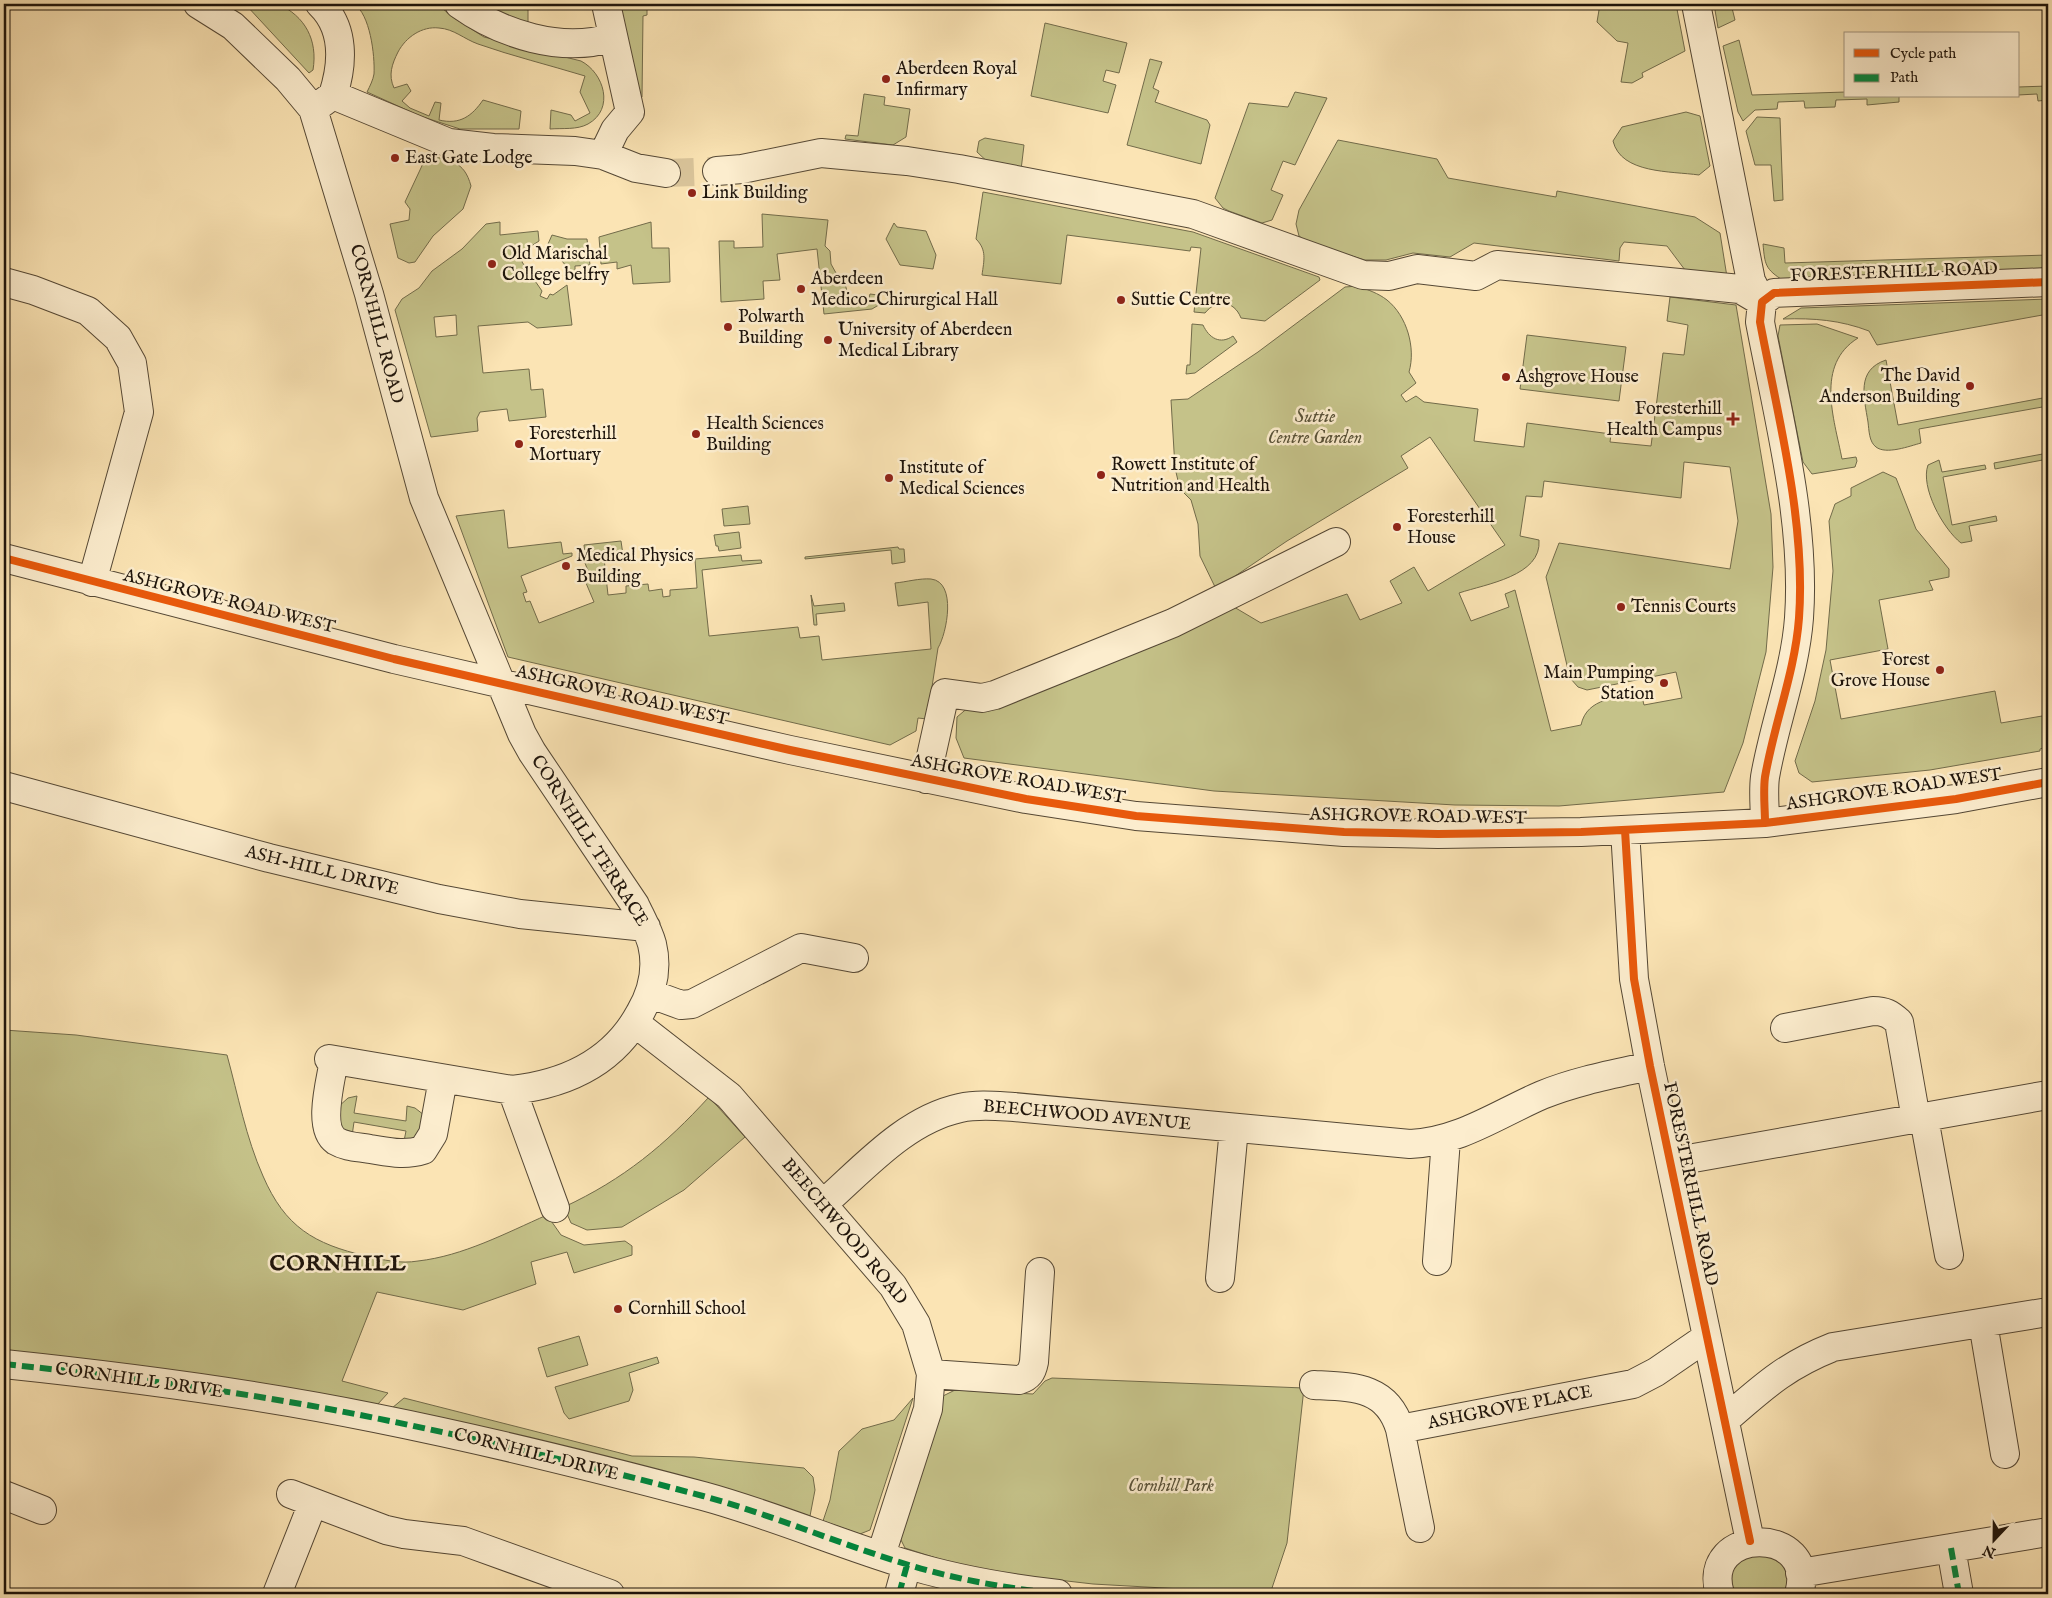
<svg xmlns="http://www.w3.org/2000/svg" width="2052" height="1598" font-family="'IM FELL English',serif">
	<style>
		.green { fill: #c5c289; stroke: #726b4a; fill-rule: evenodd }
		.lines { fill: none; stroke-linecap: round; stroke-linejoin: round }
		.minor-tunnel { stroke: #dac59b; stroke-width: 28; stroke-dasharray: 28 14; stroke-linecap: butt }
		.minor-casing { stroke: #554835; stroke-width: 30 }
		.minor { stroke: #fcedce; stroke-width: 28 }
		.quiet { stroke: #00873e; stroke-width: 6; stroke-dasharray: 12 6; stroke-linecap: butt }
		.cycleway-casing { stroke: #fcedce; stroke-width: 11 }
		.cycleway { stroke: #e8590c; stroke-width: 8 }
		.poi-dot { fill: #8f2418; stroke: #fcedce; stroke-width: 2 }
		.labels { text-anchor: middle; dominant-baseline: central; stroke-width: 5; stroke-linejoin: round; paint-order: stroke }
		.poi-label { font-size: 18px; fill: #1e140b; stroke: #fcedce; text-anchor: start }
		.street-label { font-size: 18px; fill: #1e140b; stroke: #fcedce }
		.park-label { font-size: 18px; font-style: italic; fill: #585137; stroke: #fcedce }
		.district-label { font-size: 22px; font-weight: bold; letter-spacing: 1px; fill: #1e140b; stroke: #fcedce }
	</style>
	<rect width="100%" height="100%" fill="#fbe4b4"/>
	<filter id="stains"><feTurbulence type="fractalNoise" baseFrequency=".004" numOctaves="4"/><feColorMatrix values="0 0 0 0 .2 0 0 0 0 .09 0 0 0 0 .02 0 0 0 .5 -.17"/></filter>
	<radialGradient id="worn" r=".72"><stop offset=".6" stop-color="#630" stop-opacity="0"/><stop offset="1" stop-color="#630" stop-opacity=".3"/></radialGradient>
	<path class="green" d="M 278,4 C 305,16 318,40 313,70 L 309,73 L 246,5 Z
		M 354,4 L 437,4 L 454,18 L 484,37 L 581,61 C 604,73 615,109 588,124 C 577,130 563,128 550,129 L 551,110 L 571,115 L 575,121 L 590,113 L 580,92 L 585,76 C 549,65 512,56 478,44 C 464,39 454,29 439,28 C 422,26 406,37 398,52 C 392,64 388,75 394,88 L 407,84 L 411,91 L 402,101 L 410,108 L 429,116 L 435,102 L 441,103 L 439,120 C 460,125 472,116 483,100 L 521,111 L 519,129 L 460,129 L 420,116 L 367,92 C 370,86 373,80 374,74 C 375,55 370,14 354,4 Z
		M 482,4 L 528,4 L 528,24 L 515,20 Z
		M 626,4 L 647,4 L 647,15 L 643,16 L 642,97 L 637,97 L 620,13 Z
		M 1600,4 L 1676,4 L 1685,51 L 1642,73 L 1643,77 L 1632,83 L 1621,82 L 1628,43 L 1617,41 L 1597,22 Z
		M 1714,4 L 1731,4 L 1735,20 L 1718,28 Z
		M 1045,23 L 1127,43 L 1119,73 L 1106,70 L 1103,81 L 1116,85 L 1108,113 L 1031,96 Z
		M 1739,40 L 1752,95 L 1846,92 L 1846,96 L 1899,96 L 1899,102 L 1867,105 L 1867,99 L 1836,100 L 1835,107 L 1805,108 L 1804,101 L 1778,102 L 1777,109 L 1755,110 L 1743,121 L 1738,112 L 1723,46 Z
		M 1150,59 L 1162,62 L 1153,88 L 1159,91 L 1155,102 L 1207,120 L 1210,125 L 1201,164 L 1127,145 Z
		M 2048,86 L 2048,100 L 2038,101 L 2037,94 L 2018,95 L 2018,87 Z
		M 1295,92 L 1327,98 L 1295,165 L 1283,161 L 1271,190 L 1283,195 L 1272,220 L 1262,223 L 1229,211 L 1223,208 L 1215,198 L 1249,103 L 1288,107 Z
		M 864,94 L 885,97 L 884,105 L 910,109 L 906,137 L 893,145 L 845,139 L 846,135 L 858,136 Z
		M 1686,112 L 1700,116 L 1710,166 L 1699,175 C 1671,171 1621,174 1613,141 L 1622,127 Z
		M 1757,117 L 1780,118 L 1783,200 L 1774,201 L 1771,165 L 1755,165 L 1746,131 Z
		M 985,138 L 1024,145 L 1021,170 L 991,165 L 977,152 L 979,141 Z
		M 1338,140 L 1437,159 L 1448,178 L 1556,197 L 1557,191 L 1695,217 L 1720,233 L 1727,277 L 1688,274 L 1667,246 L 1624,242 L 1620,248 L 1619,261 L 1474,243 L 1450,257 L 1413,253 L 1386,260 L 1365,260 L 1309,243 L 1299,236 L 1296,224 L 1299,210 Z
		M 427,155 C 450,161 464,160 471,186 L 463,209 L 433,236 L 415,262 L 409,263 L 398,258 L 390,224 L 409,220 L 410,209 L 405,202 Z
		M 983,192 L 1193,232 L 1319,277 L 1320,280 L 1265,321 L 1241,318 C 1234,300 1216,299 1205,313 L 1194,312 L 1201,248 L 1191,247 L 1190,251 L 1067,235 L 1061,284 L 982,275 C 984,260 987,250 976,239 Z
		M 762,214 L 828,220 L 825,246 L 830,251 L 831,264 L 836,273 L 844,280 L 848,295 L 869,298 L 870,294 L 878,295 L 882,303 L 872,309 L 824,314 L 817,249 L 777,254 L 780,280 L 763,281 L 764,299 L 721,302 L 719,241 L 734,241 L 734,248 L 763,247 Z
		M 500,222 L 500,235 L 538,231 L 539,241 L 522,252 L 522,262 L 542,291 L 540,296 L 547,299 L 550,294 L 553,295 L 567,285 L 572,325 L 537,328 L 528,322 L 478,326 L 483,373 L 529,369 L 531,390 L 543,389 L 546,417 L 509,421 L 507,409 L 480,412 L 477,418 L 478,431 L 431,437 L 395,310 L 402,299 L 419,288 L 432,271 L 462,249 L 486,224 ZM 456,315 L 457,335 L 436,337 L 434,317 Z
		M 651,222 L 652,248 L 669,248 L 670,282 L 633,284 L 631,265 L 617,269 L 617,262 L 601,264 L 599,237 Z
		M 894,223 L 897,227 L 926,231 L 936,255 L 933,269 L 900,265 L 886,239 Z
		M 552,235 L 567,239 L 587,239 L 590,265 L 575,266 L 575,271 L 571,272 L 548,244 Z
		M 1763,244 L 1784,248 L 1785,263 L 2048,255 L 2048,272 L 1784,281 C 1765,269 1765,265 1763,244 Z
		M 1358,286 C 1368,290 1378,293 1387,300 C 1407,316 1416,348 1409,372 L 1416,383 L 1401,395 L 1406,402 L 1416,396 L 1424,402 L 1478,409 L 1474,441 L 1524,447 L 1527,423 L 1611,434 L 1610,442 L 1651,446 L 1663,353 L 1684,355 L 1688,325 L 1667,321 L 1670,297 L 1736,305 L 1771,514 L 1773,567 L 1766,652 L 1743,743 L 1724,792 L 1559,806 L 1455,805 L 1214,791 L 964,758 L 956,738 L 957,717 L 970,706 L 1229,604 L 1261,623 L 1347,594 L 1360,620 L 1402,603 L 1390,581 L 1414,567 L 1428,591 L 1505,545 L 1430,437 L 1401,456 L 1408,468 L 1287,541 L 1216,589 L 1200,556 L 1198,524 L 1191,500 L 1180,489 L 1175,468 L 1171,400 L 1188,399 L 1258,352 L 1345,287 ZM 1684,462 L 1730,467 L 1738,521 L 1730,569 L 1559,543 L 1546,577 L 1570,678 L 1578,687 L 1587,690 L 1676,672 L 1682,698 L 1644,705 L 1641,693 C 1618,698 1587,697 1581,725 L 1551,731 L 1515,590 L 1505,594 L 1509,607 L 1471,621 L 1459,593 C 1486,584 1542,576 1539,540 L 1520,536 L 1526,496 L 1542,497 L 1544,481 L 1681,498 Z
		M 2048,299 L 2048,314 L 1877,345 L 1869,331 C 1840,320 1814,318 1783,319 L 1801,308 Z
		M 1192,324 L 1203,325 C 1209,338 1220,345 1233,336 L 1237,342 L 1195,373 L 1186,374 L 1187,365 L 1190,365 Z
		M 1817,324 L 1858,338 C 1815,365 1834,418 1842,459 L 1856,457 L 1857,461 L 1855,467 L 1812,474 L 1803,462 L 1778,336 L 1780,325 Z
		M 1527,335 L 1626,347 L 1619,401 L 1520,389 Z
		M 1886,360 L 1898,425 L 2048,397 L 2048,406 L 1919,429 L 1921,443 C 1910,446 1886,455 1876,447 C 1869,442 1869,430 1868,422 C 1864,397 1856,370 1886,360 Z
		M 2048,453 L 2048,459 L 1995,469 L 1994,463 Z
		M 1939,460 L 1942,472 L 1985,465 L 1986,469 L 1943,477 L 1952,525 L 1996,516 L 1997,521 L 1969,526 L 1972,541 L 1961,543 C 1943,529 1920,487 1928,465 Z
		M 1883,472 L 1896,478 L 1916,529 L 1949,569 L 1949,577 L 1929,581 L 1933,590 L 1879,600 L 1888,649 L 1830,660 L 1841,719 L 1995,691 L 2001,723 L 2048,715 L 2048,750 L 2047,747 L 2040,749 L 2040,751 L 1930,770 L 1812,782 L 1799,773 L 1795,761 L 1815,701 L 1826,650 L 1833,571 L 1829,521 L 1835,504 L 1851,496 L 1851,488 Z
		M 748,506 L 750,524 L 724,526 L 722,509 Z
		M 504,510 L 508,548 L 561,542 L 563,554 L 572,553 L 572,556 L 521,576 L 527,592 L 523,593 L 526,602 L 530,601 L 539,623 L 594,602 L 586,583 L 592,580 L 582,556 L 585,554 L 584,545 L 621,541 L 623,555 L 604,558 L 608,595 L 626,593 L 626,586 L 648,584 L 649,591 L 662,589 L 663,597 L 670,596 L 670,590 L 697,588 L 695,559 L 741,555 L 742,561 L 761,560 L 762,563 L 702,570 L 709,636 L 798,627 L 800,638 L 819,636 L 822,660 L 931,649 L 928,602 L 898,606 L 895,583 C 906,582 920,578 931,579 C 957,582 947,633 938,648 L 927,719 L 918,718 L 916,731 L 890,745 L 508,657 L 456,516 Z
		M 739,532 L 741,548 L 719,551 L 718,546 L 716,546 L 714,535 Z
		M 898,547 L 899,549 L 904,549 L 905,562 L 892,564 L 891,550 L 805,559 L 805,557 Z
		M 811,595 L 814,606 L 844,603 L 845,611 L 816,614 L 817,625 L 814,625 Z
		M 4,1030 L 76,1035 L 227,1055 C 238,1095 246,1138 263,1176 C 285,1227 314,1244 366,1256 C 383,1260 401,1264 418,1261 C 463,1256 506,1233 547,1215 L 561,1235 L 584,1245 L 625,1241 L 632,1246 L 632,1255 L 574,1273 L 567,1252 L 531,1262 L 536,1284 L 463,1310 L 377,1292 L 342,1381 L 388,1393 L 377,1405 L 4,1356 Z
		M 357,1096 L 354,1113 L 406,1121 L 407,1106 L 415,1108 L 424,1115 L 425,1133 L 403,1146 L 406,1131 L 354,1122 L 352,1136 L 339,1127 L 338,1107 L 348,1098 Z
		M 709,1097 L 745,1137 L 684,1190 L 622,1227 L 587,1230 L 571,1223 L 564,1207 C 624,1179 665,1145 709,1097 Z
		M 579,1336 L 588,1365 L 547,1377 L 538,1348 Z
		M 657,1357 L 659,1363 L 629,1373 L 633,1390 L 629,1401 L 569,1419 L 564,1413 L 555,1387 Z
		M 1052,1378 L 1304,1388 L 1287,1543 L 1270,1594 L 1093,1584 L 1006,1574 L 961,1566 L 905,1548 L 899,1536 L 939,1398 L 955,1390 L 1033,1394 L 1045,1381 Z
		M 404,1398 L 632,1456 L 694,1457 L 804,1468 L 813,1477 L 815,1490 L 810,1516 L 717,1487 L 392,1408 Z
		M 913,1398 L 870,1530 L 860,1534 L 823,1521 L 830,1500 L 839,1451 L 862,1429 L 894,1420 Z
		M 1763,1551 L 1789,1570 L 1788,1594 L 1731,1594 C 1729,1560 1734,1563 1763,1551 Z"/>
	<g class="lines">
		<path class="minor-tunnel" d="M 666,173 L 717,171"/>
		<g class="minor-casing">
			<path id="minor" d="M 198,4 L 233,26 L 288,79 L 313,109 L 369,294 L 424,498 L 522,734 L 532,752 L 635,905 C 641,918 648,930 652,944 C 658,969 653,991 640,1013 C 613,1063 565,1084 512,1090 L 329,1059
				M 459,4 C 501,34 562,54 613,37
				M 1696,4 L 1751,281 L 1762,302
				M 333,95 L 449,143 L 493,148 L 575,151 L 603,155 L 636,168 L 666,173
				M 318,106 L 333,95 C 343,64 345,28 320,4
				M 603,155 L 615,130 L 630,112 L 606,4
				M 717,171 L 742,169 L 821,153 L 907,161 L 959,169 L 1193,214 L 1363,275 L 1389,276 L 1417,269 L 1476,276 L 1497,265 L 1740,289 L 1762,302
				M 4,282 L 33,290 L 88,311 L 118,338 L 132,363 L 139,412 L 92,582
				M 4,558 L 394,659 L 790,750 L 1026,799 L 1136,816 L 1344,832 L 1438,834 L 1581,832 L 1765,823 L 1956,799 L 2048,782
				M 926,779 L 945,693 L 982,698 L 995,695 L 1173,623 L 1336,542
				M 4,786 L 269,858 L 439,899 L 520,914 L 646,927
				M 1765,823 C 1765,808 1763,792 1765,777 C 1774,724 1795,672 1799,618 C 1806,522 1778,417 1760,322 L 1762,302 L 1774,293 L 2048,282
				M 1625,830 L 1634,979 L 1650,1066 L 1750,1541
				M 651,994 L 681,1005 L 692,1004 L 801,948 L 854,958
				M 635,1023 L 729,1096 L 893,1286 L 916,1324 L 931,1374 L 928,1409 L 881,1555
				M 1785,1028 L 1873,1011 C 1885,1011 1890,1014 1899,1022 L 1916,1119
				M 334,1060 C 331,1080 317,1128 336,1141 C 346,1147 359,1147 370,1149 C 389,1152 404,1156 423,1150 L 433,1134 L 443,1079
				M 512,1090 L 555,1208
				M 1924,1118 L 1949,1255
				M 1671,1162 L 2048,1095
				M 823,1204 C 864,1168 905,1120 960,1108 C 978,1104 996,1106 1014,1107 L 1410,1144 C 1459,1142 1498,1114 1542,1095 C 1576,1081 1614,1074 1650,1066
				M 1437,1261 L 1446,1139
				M 1220,1278 L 1234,1128
				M 1983,1323 L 2005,1454
				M 4,1364 C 128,1377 253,1393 375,1418 C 485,1440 594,1467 703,1496 C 773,1515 839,1544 909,1565 C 958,1580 1007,1588 1058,1594
				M 931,1374 L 1019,1380 C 1029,1377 1032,1372 1034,1362 L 1040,1272
				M 1314,1385 C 1353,1387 1387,1386 1400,1429 L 1420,1528
				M 1725,1420 C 1763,1387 1785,1366 1833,1347 L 2048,1312
				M 1400,1429 L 1633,1384 L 1656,1372 L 1707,1337
				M 291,1494 L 386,1530 L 404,1534 L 463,1541 L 610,1594
				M 4,1495 L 42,1510
				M 1951,1548 L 1959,1594
				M 1800,1573 L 2048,1532
				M 277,1594 L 313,1503
				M 899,1594 L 907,1565
				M 1720,1594 C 1699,1526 1819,1524 1799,1594"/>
		</g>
		<use href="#minor" class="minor"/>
		<path class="quiet" d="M 4,1364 C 128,1377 253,1393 375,1418 C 485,1440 594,1467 703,1496 C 773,1515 839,1544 909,1565 C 958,1580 1007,1588 1058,1594
			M 1951,1548 L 1959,1594
			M 899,1594 L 907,1565"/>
		<g class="cycleway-casing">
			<path id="cycleway" d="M 4,558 L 394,659 L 790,750 L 1026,799 L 1136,816 L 1344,832 L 1438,834 L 1581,832 L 1765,823 L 1956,799 L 2048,782
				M 1765,823 C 1765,808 1763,792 1765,777 C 1774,724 1795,672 1799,618 C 1806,522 1778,417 1760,322 L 1762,302 L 1774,293 L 2048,282
				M 1625,830 L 1634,979 L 1650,1066 L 1750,1541"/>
		</g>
		<use href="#cycleway" class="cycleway"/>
	</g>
	<g class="poi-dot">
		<circle cx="886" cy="79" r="5"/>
		<circle cx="395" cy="158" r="5"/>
		<circle cx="692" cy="193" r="5"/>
		<circle cx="492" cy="264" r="5"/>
		<circle cx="801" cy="289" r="5"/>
		<circle cx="1121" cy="300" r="5"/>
		<circle cx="728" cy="327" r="5"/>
		<circle cx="828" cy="340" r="5"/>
		<circle cx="1506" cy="377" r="5"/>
		<circle cx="1970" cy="386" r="5"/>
		<path d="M1730.5 411.5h5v5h5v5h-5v5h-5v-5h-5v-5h5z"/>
		<circle cx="696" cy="434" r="5"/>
		<circle cx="519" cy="444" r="5"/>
		<circle cx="1101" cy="475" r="5"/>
		<circle cx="889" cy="478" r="5"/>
		<circle cx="1397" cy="527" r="5"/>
		<circle cx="566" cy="566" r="5"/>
		<circle cx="1621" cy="607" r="5"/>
		<circle cx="1940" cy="670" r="5"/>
		<circle cx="1664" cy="683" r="5"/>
		<circle cx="618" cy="1309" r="5"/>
	</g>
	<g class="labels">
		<g class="poi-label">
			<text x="896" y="69">Aberdeen Royal<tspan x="896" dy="21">Infirmary</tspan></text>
			<text x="405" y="158">East Gate Lodge</text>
			<text x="702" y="193">Link Building</text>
			<text x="502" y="254">Old Marischal<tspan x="502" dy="21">College belfry</tspan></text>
			<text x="811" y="279">Aberdeen<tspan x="811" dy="21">Medico-Chirurgical Hall</tspan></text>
			<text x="1131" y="300">Suttie Centre</text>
			<text x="738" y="317">Polwarth<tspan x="738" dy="21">Building</tspan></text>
			<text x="838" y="330">University of Aberdeen<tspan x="838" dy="21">Medical Library</tspan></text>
			<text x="1960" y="376" text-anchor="end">The David<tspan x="1960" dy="21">Anderson Building</tspan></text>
			<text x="1516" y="377">Ashgrove House</text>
			<text x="1722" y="409" text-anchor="end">Foresterhill<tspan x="1722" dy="21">Health Campus</tspan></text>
			<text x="706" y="424">Health Sciences<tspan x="706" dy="21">Building</tspan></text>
			<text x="529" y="434">Foresterhill<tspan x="529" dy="21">Mortuary</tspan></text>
			<text x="1111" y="465">Rowett Institute of<tspan x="1111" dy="21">Nutrition and Health</tspan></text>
			<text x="899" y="468">Institute of<tspan x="899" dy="21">Medical Sciences</tspan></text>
			<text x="1407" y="517">Foresterhill<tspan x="1407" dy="21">House</tspan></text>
			<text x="576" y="556">Medical Physics<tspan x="576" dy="21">Building</tspan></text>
			<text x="1631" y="607">Tennis Courts</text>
			<text x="1930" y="660" text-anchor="end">Forest<tspan x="1930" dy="21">Grove House</tspan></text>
			<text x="1654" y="673" text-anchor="end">Main Pumping<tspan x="1654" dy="21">Station</tspan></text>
			<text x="628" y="1309">Cornhill School</text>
		</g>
		<g class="street-label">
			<text transform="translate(1894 273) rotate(-2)">FORESTERHILL ROAD</text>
			<text transform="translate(376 324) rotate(75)">CORNHILL ROAD</text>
			<text transform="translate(229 602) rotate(14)">ASHGROVE ROAD WEST</text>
			<text transform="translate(622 696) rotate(13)">ASHGROVE ROAD WEST</text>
			<text transform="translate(1018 780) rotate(10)">ASHGROVE ROAD WEST</text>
			<text transform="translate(1894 790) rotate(-8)">ASHGROVE ROAD WEST</text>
			<text transform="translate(1418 817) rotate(1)">ASHGROVE ROAD WEST</text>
			<text transform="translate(589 841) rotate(57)">CORNHILL TERRACE</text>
			<text transform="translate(322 871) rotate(14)">ASH-HILL DRIVE</text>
			<text transform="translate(1087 1116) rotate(5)">BEECHWOOD AVENUE</text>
			<text transform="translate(1690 1184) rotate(78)">FORESTERHILL ROAD</text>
			<text transform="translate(844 1232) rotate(50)">BEECHWOOD ROAD</text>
			<text transform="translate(139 1381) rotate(8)">CORNHILL DRIVE</text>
			<text transform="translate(1510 1408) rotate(-11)">ASHGROVE PLACE</text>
			<text transform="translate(536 1455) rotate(14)">CORNHILL DRIVE</text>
		</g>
		<g class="park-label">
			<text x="1315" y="417">Suttie<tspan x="1315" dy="21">Centre Garden</tspan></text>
			<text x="1171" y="1486">Cornhill Park</text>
		</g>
		<g class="district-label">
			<text x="338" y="1264">CORNHILL</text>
		</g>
	</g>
	<rect width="2052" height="1598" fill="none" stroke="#fbe4b4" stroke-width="20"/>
	<rect x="5" y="5" width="2042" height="1588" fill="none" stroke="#1e140b" stroke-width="2.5"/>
	<rect x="10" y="10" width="2032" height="1578" fill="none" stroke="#1e140b"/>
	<rect x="1844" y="32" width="175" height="65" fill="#fcedce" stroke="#a39680"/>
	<rect x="1854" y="49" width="25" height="8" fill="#e8590c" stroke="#a39680"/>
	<text x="1890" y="58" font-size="15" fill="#1e140b">Cycle path</text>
	<rect x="1854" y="74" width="25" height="8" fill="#00873e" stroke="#a39680"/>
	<text x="1890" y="82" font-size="15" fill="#1e140b">Path</text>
	<g transform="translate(1994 1540) rotate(202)" stroke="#fcedce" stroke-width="4" paint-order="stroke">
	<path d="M0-4L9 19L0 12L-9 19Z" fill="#1e140b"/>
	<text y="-8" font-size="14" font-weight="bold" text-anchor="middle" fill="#1e140b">N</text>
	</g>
	<rect width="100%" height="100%" filter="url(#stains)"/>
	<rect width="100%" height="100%" fill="url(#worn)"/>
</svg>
